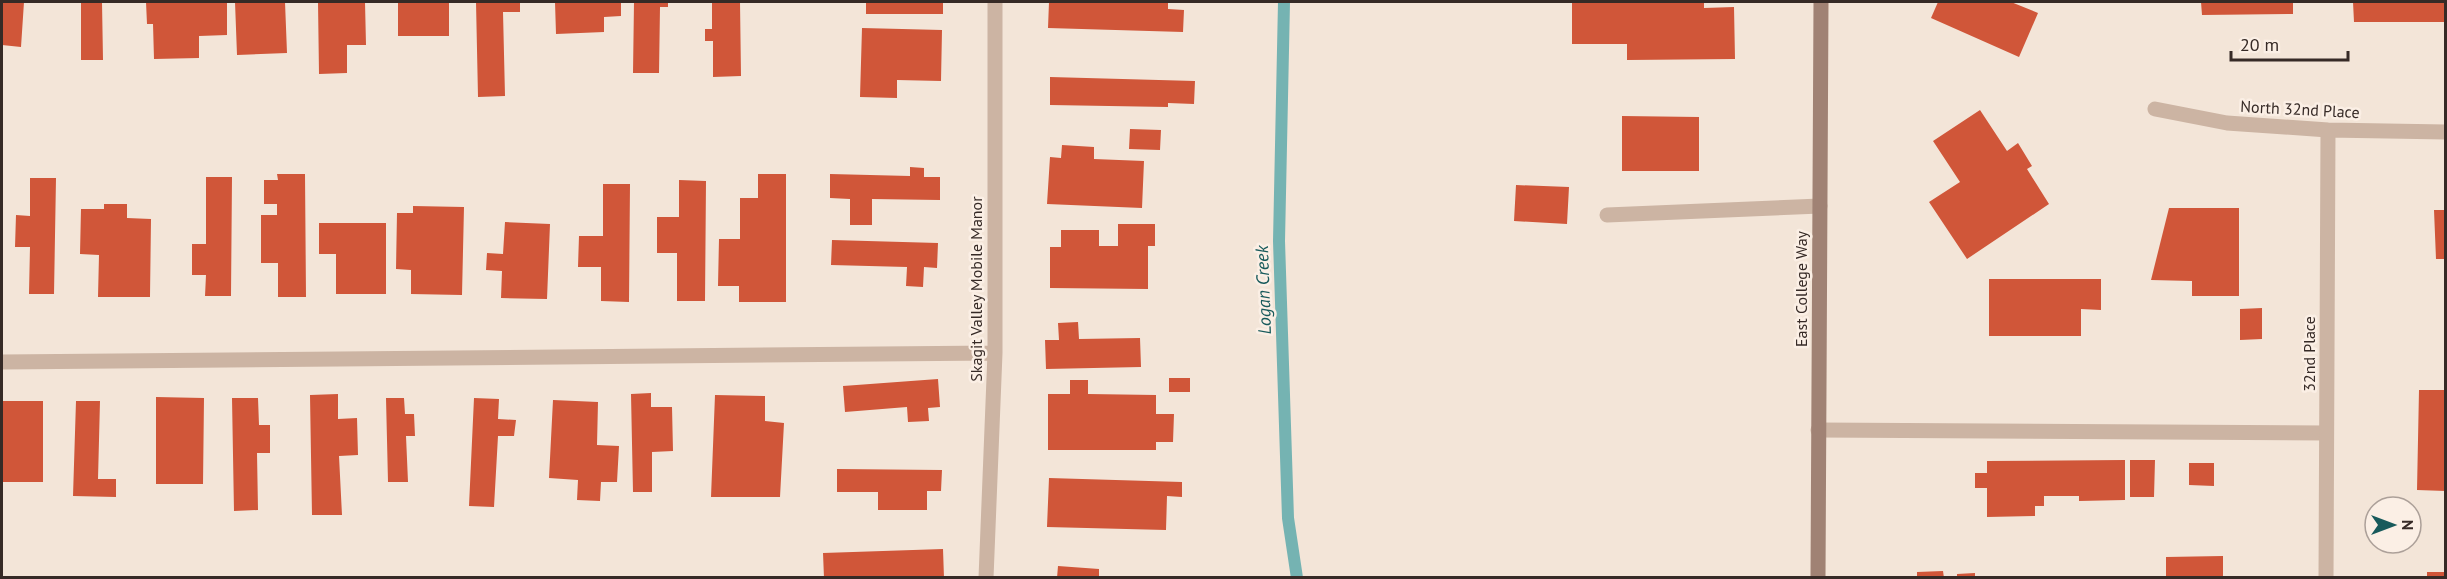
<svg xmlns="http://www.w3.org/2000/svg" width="2447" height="579" font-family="'PT Sans',sans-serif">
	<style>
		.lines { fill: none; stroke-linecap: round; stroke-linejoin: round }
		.stream { stroke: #75b3b2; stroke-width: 12 }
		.building { fill: #d05639 }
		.lane { stroke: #ccb4a3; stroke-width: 15 }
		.street { stroke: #ccb4a3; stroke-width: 15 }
		.secondary { stroke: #a08274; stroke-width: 15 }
		.labels { text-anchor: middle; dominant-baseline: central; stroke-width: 5; stroke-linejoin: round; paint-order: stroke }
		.street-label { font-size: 16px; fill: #362a26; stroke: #fbefe5 }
		.water-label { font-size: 18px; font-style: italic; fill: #185a5b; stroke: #fbefe5 }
	</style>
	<rect width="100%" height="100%" fill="#f3e5d8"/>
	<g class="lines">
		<path class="stream" d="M 1284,2 L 1279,241 L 1288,518 L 1297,578"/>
	</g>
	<path class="building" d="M 2,2 L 24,2 L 21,47 L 2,45 Z
		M 81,2 L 102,2 L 103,60 L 81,60 Z
		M 146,2 L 227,2 L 227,35 L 199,36 L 199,58 L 154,59 L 153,24 L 147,24 Z
		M 235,2 L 285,2 L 287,53 L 237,55 Z
		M 318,2 L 365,2 L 366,45 L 347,45 L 347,73 L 319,74 Z
		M 398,2 L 449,2 L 449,36 L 398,36 Z
		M 476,2 L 520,2 L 520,12 L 503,12 L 505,96 L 478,97 Z
		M 555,2 L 621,2 L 621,16 L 604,17 L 604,32 L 556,34 Z
		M 634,2 L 668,2 L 668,7 L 660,7 L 659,73 L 633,73 Z
		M 712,2 L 740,2 L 741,76 L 713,77 L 713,41 L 705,41 L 705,29 L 712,29 Z
		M 866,2 L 943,2 L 943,14 L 866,14 Z
		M 1049,2 L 1168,2 L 1168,9 L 1184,10 L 1183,32 L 1048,28 Z
		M 1572,2 L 1704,2 L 1704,8 L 1734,7 L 1735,59 L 1627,60 L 1627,44 L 1572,44 Z
		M 1938,2 L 2011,2 L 2038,13 L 2019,57 L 1931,18 Z
		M 2201,2 L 2293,2 L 2293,14 L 2202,15 Z
		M 2353,2 L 2446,2 L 2446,22 L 2354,22 Z
		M 862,28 L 942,30 L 941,81 L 897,80 L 897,98 L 860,97 Z
		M 1050,77 L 1195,81 L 1194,104 L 1168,103 L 1168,107 L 1050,105 Z
		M 1980,110 L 2007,151 L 2018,143 L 2032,166 L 2027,169 L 2049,204 L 1967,259 L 1929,202 L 1960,182 L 1933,141 Z
		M 1622,116 L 1699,117 L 1699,171 L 1622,171 Z
		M 1130,129 L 1161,130 L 1160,150 L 1129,149 Z
		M 1062,145 L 1094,147 L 1094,159 L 1144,161 L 1142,208 L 1047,204 L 1050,157 L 1061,158 Z
		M 910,167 L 924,168 L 924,177 L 940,177 L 940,200 L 872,199 L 872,225 L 850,225 L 850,199 L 830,198 L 830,174 L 910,176 Z
		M 277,174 L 305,174 L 306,297 L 278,297 L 278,263 L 261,263 L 261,215 L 277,215 L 277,204 L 264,204 L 264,180 L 278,180 Z
		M 758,174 L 786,174 L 786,302 L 739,302 L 739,286 L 718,286 L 719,239 L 740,239 L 740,198 L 758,198 Z
		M 206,177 L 232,177 L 231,296 L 205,296 L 206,275 L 192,275 L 192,244 L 206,244 Z
		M 30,178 L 56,178 L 54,294 L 29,294 L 30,247 L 15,247 L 16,215 L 30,216 Z
		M 679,180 L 706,181 L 705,301 L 677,301 L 677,253 L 657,253 L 657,217 L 679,217 Z
		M 603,184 L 630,184 L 629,302 L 601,301 L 601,267 L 578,267 L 579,236 L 603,236 Z
		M 1516,185 L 1569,187 L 1567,224 L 1514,221 Z
		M 104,204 L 127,204 L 127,218 L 151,219 L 150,297 L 98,297 L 99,255 L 80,254 L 81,209 L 104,209 Z
		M 413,206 L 464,207 L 462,295 L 411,294 L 411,270 L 396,269 L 397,213 L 413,213 Z
		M 2169,208 L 2239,208 L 2239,296 L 2192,296 L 2192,281 L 2151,280 Z
		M 2434,210 L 2446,210 L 2446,259 L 2436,259 Z
		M 505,222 L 550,224 L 547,299 L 501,298 L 502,271 L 486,270 L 487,253 L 503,254 Z
		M 319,223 L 386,223 L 386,294 L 336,294 L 336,254 L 319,254 Z
		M 1118,224 L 1155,224 L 1155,246 L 1148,246 L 1148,289 L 1050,288 L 1050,247 L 1061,247 L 1061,230 L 1099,230 L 1099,246 L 1118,246 Z
		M 832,240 L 938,243 L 937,268 L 924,267 L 923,287 L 906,286 L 907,267 L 831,265 Z
		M 1989,279 L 2101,279 L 2101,310 L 2081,309 L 2081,336 L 1989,336 Z
		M 2262,308 L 2262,339 L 2240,340 L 2240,309 Z
		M 1078,322 L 1079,339 L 1140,338 L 1141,367 L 1046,369 L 1045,340 L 1059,340 L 1058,323 Z
		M 1169,378 L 1190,378 L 1190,392 L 1169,392 Z
		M 938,379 L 940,407 L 928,408 L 929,421 L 908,422 L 907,407 L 845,412 L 843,386 Z
		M 1070,380 L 1088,380 L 1088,394 L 1156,395 L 1156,414 L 1174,414 L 1173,442 L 1156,442 L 1156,450 L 1048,450 L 1048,394 L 1070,394 Z
		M 2419,390 L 2446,390 L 2446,491 L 2417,490 Z
		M 651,393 L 651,407 L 672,407 L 673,451 L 652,452 L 652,492 L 633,492 L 631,394 Z
		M 338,394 L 338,419 L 357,418 L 358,455 L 339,456 L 342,515 L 312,515 L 310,395 Z
		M 715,395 L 765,396 L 765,421 L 784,423 L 780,497 L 711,497 Z
		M 156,397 L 204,398 L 203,484 L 156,484 Z
		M 232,398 L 258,398 L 259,425 L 270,425 L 270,453 L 257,453 L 258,510 L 234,511 Z
		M 386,398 L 404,398 L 405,414 L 414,414 L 415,436 L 406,436 L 408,482 L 388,482 Z
		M 474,398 L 499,399 L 498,419 L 516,420 L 514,436 L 498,436 L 494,507 L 469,506 Z
		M 553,400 L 598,402 L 597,445 L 619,446 L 617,482 L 601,482 L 600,501 L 577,500 L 578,480 L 549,478 Z
		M 2,401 L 43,401 L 43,482 L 2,482 Z
		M 76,401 L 100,401 L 98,479 L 116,479 L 116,497 L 73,496 Z
		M 2125,460 L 2125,500 L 2079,501 L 2079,496 L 2044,496 L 2044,506 L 2035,506 L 2035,516 L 1987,517 L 1987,488 L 1975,488 L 1975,473 L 1987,473 L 1987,461 Z
		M 2130,460 L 2155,460 L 2154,497 L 2130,497 Z
		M 2189,463 L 2214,463 L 2214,486 L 2189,485 Z
		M 837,469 L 942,470 L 941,491 L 927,491 L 927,510 L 878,510 L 878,492 L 837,492 Z
		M 1049,478 L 1182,482 L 1182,497 L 1167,496 L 1166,530 L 1047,527 Z
		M 943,549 L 944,578 L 824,578 L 823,553 Z
		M 2223,556 L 2223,578 L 2166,578 L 2166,557 Z
		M 1058,566 L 1099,569 L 1099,578 L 1057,578 Z
		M 1943,571 L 1944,578 L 1917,578 L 1917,572 Z
		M 2427,572 L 2446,572 L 2446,578 L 2427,578 Z
		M 1975,573 L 1975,578 L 1957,578 L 1957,574 Z"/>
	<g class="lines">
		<path class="lane" d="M 1607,215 L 1820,206
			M 1818,430 L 2326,433"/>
		<path class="street" d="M 2155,109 L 2227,123 L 2328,130 L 2446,132
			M 2,362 L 995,353
			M 986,578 L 995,353 L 995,2
			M 2326,578 L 2328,130"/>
		<path class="secondary" d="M 1818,578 L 1821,2"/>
	</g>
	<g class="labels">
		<g class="street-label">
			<text transform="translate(2300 109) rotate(3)">North 32nd Place</text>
			<text transform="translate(976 289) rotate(-90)">Skagit Valley Mobile Manor</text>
			<text transform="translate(1801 289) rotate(-90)">East College Way</text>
			<text transform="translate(2309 354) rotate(-90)">32nd Place</text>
		</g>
		<g class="water-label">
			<text transform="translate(1263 290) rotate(-92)">Logan Creek</text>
		</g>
	</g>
	<rect width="2447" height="579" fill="none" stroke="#362a26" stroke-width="6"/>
	<g transform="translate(2393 525) rotate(90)"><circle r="28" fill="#fbefe5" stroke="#aca099" stroke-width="1.5"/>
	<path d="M0-4.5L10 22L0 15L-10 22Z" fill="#185a5b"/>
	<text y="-9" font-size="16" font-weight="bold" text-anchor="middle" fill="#362a26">N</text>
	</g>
	<path d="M2231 51v9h117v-9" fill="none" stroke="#362a26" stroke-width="3"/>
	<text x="2240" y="51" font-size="18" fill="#362a26" stroke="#fbefe5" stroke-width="4.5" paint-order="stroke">20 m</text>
</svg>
